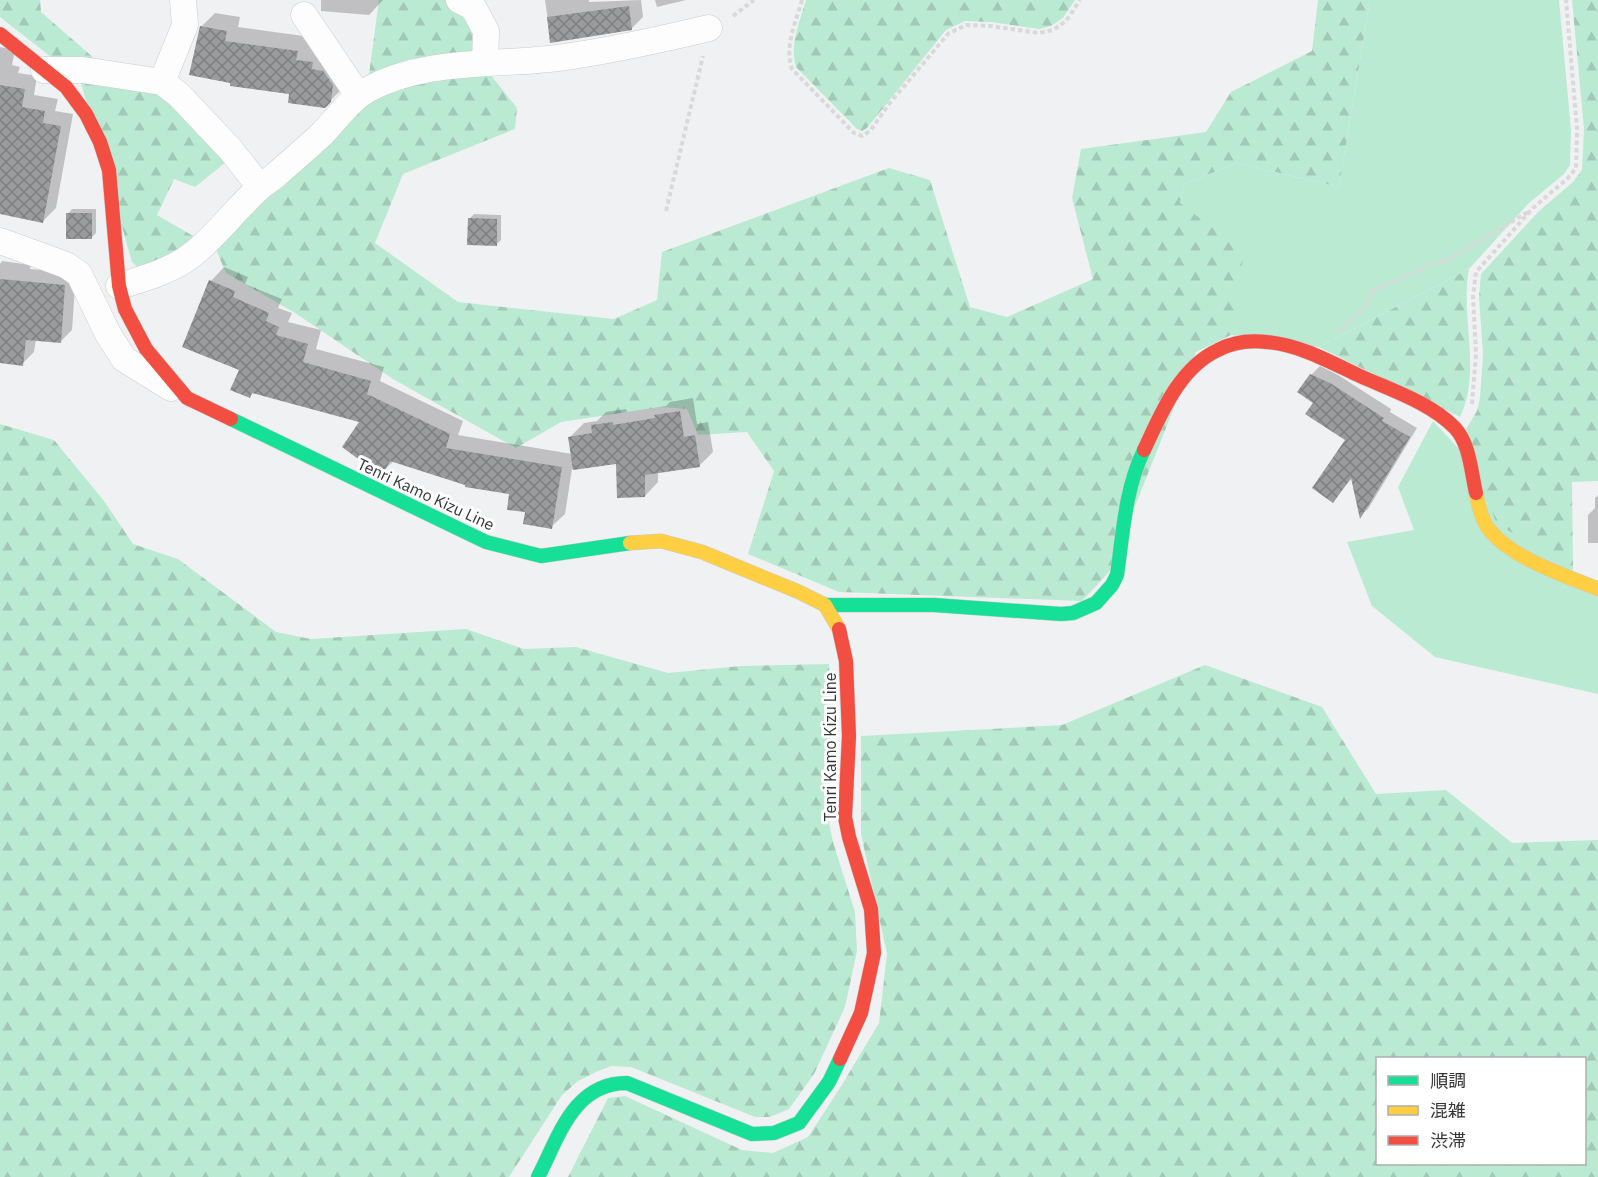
<svg xmlns="http://www.w3.org/2000/svg" width="1598" height="1177" font-family="'IBM Plex Sans','Noto Sans JP',sans-serif">
	<style>
		.green { fill: #bbead3 }
		.forest { fill: url(#forest-firs); fill-rule: evenodd }
		.shadow { fill: #0003 }
		.building { fill: url(#building-cross-hatch) }
		.lines { fill: none; stroke-linecap: round; stroke-linejoin: round }
		.street-casing { stroke: #cbccce; stroke-width: 27 }
		.fast-casing { stroke: #cbccce; stroke-width: 15 }
		.slow-casing { stroke: #cbccce; stroke-width: 15 }
		.jam-casing { stroke: #cbccce; stroke-width: 15 }
		.path { stroke: #d9d9da; stroke-width: 4; stroke-dasharray: 4.5 3; stroke-linecap: butt }
		.street { stroke: #fdfdfd; stroke-width: 26 }
		.fast { stroke: #16e098; stroke-width: 14 }
		.slow { stroke: #ffcf43; stroke-width: 14 }
		.jam { stroke: #f24e42; stroke-width: 14 }
		.labels { text-anchor: middle; dominant-baseline: central; stroke-width: 6; stroke-linejoin: round; paint-order: stroke }
		.street-label { font-size: 16px; fill: #353537; stroke: #fff }
	</style>
	<defs>
		<pattern id="forest-firs" width="22" height="20" patternUnits="userSpaceOnUse" patternTransform="scale(1.5)"><rect width="22" height="20" fill="#bbead3"/><path d="M5 1l3.5 6h-7zM16 11l3.5 6h-7z" fill="#a1c9b6"/></pattern>
		<pattern id="building-cross-hatch" width="8" height="8" patternUnits="userSpaceOnUse" patternTransform="scale(1.5)"><rect width="8" height="8" fill="#9a9b9c"/><path d="M0 0l8 8M0 8l8-8" fill="none" stroke="#7e7f80"/></pattern>
	</defs>
	<rect width="100%" height="100%" fill="#f0f1f3"/>
	<path class="green" d="M 1370,0 L 1559,0 L 1571,130 L 1570,165 L 1564,174 L 1529,203 L 1469,269 L 1319,347 L 1231,335 L 1180,203 L 1184,184 L 1237,163 L 1339,187 Z
		M 1433,421 L 1598,598 L 1598,694 L 1435,657 L 1372,606 L 1347,542 L 1414,530 L 1398,487 Z"/>
	<path class="forest" d="M 0,0 L 40,0 L 41,12 L 103,66 L 60,64 L 0,17 Z
		M 379,0 L 448,0 L 473,26 L 477,58 L 368,82 Z
		M 806,0 L 1075,0 L 1063,18 L 1051,26 L 1039,29 L 991,22 L 965,21 L 946,30 L 867,128 L 862,131 L 857,129 L 796,67 C 789,45 800,21 806,0 Z
		M 1318,0 L 1370,0 L 1339,187 L 1237,163 L 1184,184 L 1180,203 L 1244,252 L 1231,335 L 1196,352 L 1109,572 L 1082,601 L 839,592 L 748,554 L 774,471 L 747,432 L 698,435 L 687,409 L 661,407 L 561,422 L 516,448 L 393,379 L 295,313 L 226,273 L 214,245 L 373,94 L 486,69 L 517,108 L 515,129 L 403,174 L 375,243 L 458,302 L 614,319 L 657,300 L 662,252 L 889,168 L 930,180 L 970,307 L 1007,317 L 1093,279 L 1072,198 L 1081,149 L 1206,132 L 1231,92 L 1312,51 Z
		M 1572,0 L 1598,0 L 1598,481 L 1572,482 L 1573,570 L 1496,523 L 1466,429 L 1477,411 L 1480,398 L 1483,354 L 1479,297 L 1481,274 L 1538,212 L 1573,182 L 1582,170 L 1584,129 Z
		M 82,76 L 160,88 L 230,159 L 195,187 L 174,179 L 157,215 L 200,240 L 144,273 L 132,262 L 81,83 Z
		M 1469,269 C 1460,317 1482,371 1460,417 L 1319,347 Z
		M 0,424 L 54,440 L 104,501 L 133,544 L 178,559 L 276,632 L 311,639 L 466,629 L 524,649 L 576,647 L 668,673 L 741,666 L 829,664 L 832,736 L 828,818 L 833,842 L 855,912 L 857,951 L 845,1007 L 814,1074 L 789,1109 L 770,1117 L 755,1117 L 631,1067 L 611,1066 L 596,1072 L 578,1081 L 562,1095 L 509,1177 L 0,1177 Z
		M 1205,665 L 1322,707 L 1376,794 L 1446,790 L 1512,843 L 1598,840 L 1598,1177 L 568,1177 L 608,1098 L 625,1096 L 742,1150 L 773,1153 L 808,1137 L 840,1088 L 879,1023 L 887,954 L 861,834 L 861,736 L 1062,725 ZM 1378,1058 L 1584,1058 L 1584,1164 L 1378,1164 Z"/>
	<path class="shadow" d="M 321,0 L 383,0 L 369,15 L 321,11 Z
		M 545,0 L 589,0 L 589,2 L 641,0 L 643,17 L 632,28 L 551,41 Z
		M 655,0 L 686,0 L 657,7 Z
		M 215,13 L 240,17 L 238,27 L 311,37 L 309,47 L 326,49 L 344,87 L 325,106 L 291,93 L 201,27 Z
		M 0,47 L 15,50 L 12,65 L 20,67 L 18,73 L 37,76 L 34,95 L 58,99 L 55,111 L 73,114 L 56,208 L 43,221 L 0,213 Z
		M 72,209 L 96,209 L 96,233 L 92,237 L 68,214 Z
		M 474,214 L 501,215 L 501,240 L 496,245 L 469,219 Z
		M 2,261 L 31,265 L 30,269 L 76,273 L 72,330 L 60,342 L 36,339 L 34,352 L 22,364 L 0,362 L 0,264 Z
		M 224,267 L 248,277 L 245,284 L 282,299 L 278,308 L 292,313 L 288,322 L 321,330 L 316,349 L 384,367 L 380,381 L 463,421 L 458,435 L 572,454 L 570,437 L 584,423 L 597,421 L 606,412 L 626,409 L 627,412 L 666,406 L 670,402 L 693,398 L 697,424 L 708,422 L 713,452 L 699,466 L 658,472 L 658,482 L 645,496 L 617,462 L 572,469 L 565,514 L 551,527 L 526,511 L 511,493 L 394,461 L 384,470 L 362,422 L 254,392 L 250,396 L 211,281 Z
		M 1320,366 L 1338,375 L 1391,409 L 1390,412 L 1417,428 L 1368,509 L 1360,516 L 1353,477 L 1333,501 L 1347,439 L 1315,402 L 1311,375 Z
		M 1598,495 L 1598,543 L 1588,543 L 1588,515 L 1595,508 L 1595,498 Z"/>
	<path class="building" d="M 629,6 L 632,30 L 550,43 L 547,17 Z
		M 200,26 L 227,31 L 225,41 L 298,51 L 296,60 L 313,62 L 312,69 L 323,71 L 333,85 L 331,102 L 325,108 L 288,103 L 289,94 L 230,86 L 230,83 L 189,75 Z
		M 0,85 L 25,89 L 22,107 L 45,111 L 43,123 L 61,126 L 43,223 L 0,214 Z
		M 66,213 L 92,213 L 92,239 L 66,239 Z
		M 468,218 L 497,219 L 497,246 L 467,245 Z
		M 0,279 L 65,285 L 61,343 L 26,340 L 23,366 L 0,363 Z
		M 209,280 L 235,291 L 233,297 L 269,313 L 266,321 L 279,327 L 276,335 L 308,344 L 303,362 L 371,381 L 367,394 L 450,434 L 446,448 L 562,467 L 552,529 L 523,524 L 525,512 L 507,510 L 509,494 L 465,487 L 465,485 L 390,461 L 384,472 L 361,461 L 342,447 L 359,422 L 252,393 L 250,398 L 230,390 L 239,370 L 182,347 Z
		M 1310,374 L 1330,383 L 1384,418 L 1382,421 L 1410,437 L 1360,519 L 1351,478 L 1333,503 L 1312,488 L 1345,440 L 1305,414 L 1313,403 L 1297,392 Z
		M 680,411 L 684,437 L 695,435 L 700,467 L 645,475 L 645,497 L 617,498 L 616,464 L 573,470 L 568,437 L 592,433 L 591,425 L 613,422 L 613,425 L 655,418 L 654,415 Z"/>
	<g class="lines">
		<g class="street-casing">
			<path id="street" d="M 459,0 L 473,7 L 486,31 L 485,63
				M 304,15 L 358,95
				M 44,70 L 83,70 L 162,82 L 178,94 L 230,149 L 260,187
				M 162,82 L 185,25 L 183,0
				M 0,241 L 66,265 L 79,274 L 108,334 L 124,359 L 171,388
				M 119,286 C 143,279 174,270 193,254 C 217,235 235,210 257,190 C 264,183 272,179 278,173 C 293,160 308,147 322,134 C 337,119 349,100 367,90 C 425,58 495,66 558,58 C 609,51 659,40 709,28"/>
		</g>
		<g class="fast-casing">
			<path id="fast" d="M 231,419 L 486,542 L 541,556 L 630,543
				M 825,605 L 934,605 L 1061,614 L 1073,613 L 1096,603 L 1112,585 L 1117,575 C 1123,533 1125,489 1144,450
				M 538,1177 C 559,1137 573,1083 627,1083 L 752,1134 L 774,1133 L 799,1123 L 829,1082 L 840,1059"/>
		</g>
		<g class="slow-casing">
			<path id="slow" d="M 1476,493 C 1478,504 1481,518 1488,528 C 1510,558 1564,575 1598,589
				M 630,543 L 661,541 L 702,552 L 799,592 L 825,605 L 839,629"/>
		</g>
		<g class="jam-casing">
			<path id="jam" d="M 0,34 L 66,87 L 86,114 L 100,142 L 109,170 L 119,286 L 125,309 L 146,349 L 187,398 L 231,419
				M 1144,450 C 1161,414 1179,368 1218,350 C 1233,342 1250,340 1267,342 C 1300,345 1330,362 1360,376 C 1391,390 1431,403 1455,428 C 1470,444 1471,472 1476,493
				M 839,629 L 846,661 L 849,736 L 845,817 L 849,837 L 871,909 L 874,953 L 861,1013 L 840,1059"/>
		</g>
		<path class="path" d="M 802,0 C 796,22 784,46 792,69 L 854,133 L 862,136 L 870,131 L 889,104 L 948,34 L 966,25 L 990,26 L 1039,33 L 1053,30 L 1066,21 L 1080,0
			M 733,16 L 754,0
			M 666,211 L 703,56
			M 1339,332 L 1367,304 L 1370,292 L 1437,262 L 1446,261 L 1528,212
			M 1472,404 L 1476,354 L 1473,297 L 1476,272 L 1533,208 L 1568,178 L 1576,168 L 1577,129 L 1566,0"/>
		<use href="#street" class="street"/>
		<use href="#fast" class="fast"/>
		<use href="#slow" class="slow"/>
		<use href="#jam" class="jam"/>
	</g>
	<g class="labels">
		<g class="street-label">
			<text transform="translate(426 494) rotate(25)">Tenri Kamo Kizu Line</text>
			<text transform="translate(830 747) rotate(-90)">Tenri Kamo Kizu Line</text>
		</g>
	</g>
	<rect x="1376" y="1057" width="210" height="108" fill="#ffffff" stroke="#aeaeaf" stroke-width="1.5"/>
	<rect x="1388" y="1076" width="30" height="9" fill="#16e098" stroke="#aeaeaf" stroke-width="1.5"/>
	<text x="1430" y="1087" font-size="18" fill="#353537">順調</text>
	<rect x="1388" y="1106" width="30" height="9" fill="#ffcf43" stroke="#aeaeaf" stroke-width="1.5"/>
	<text x="1430" y="1117" font-size="18" fill="#353537">混雑</text>
	<rect x="1388" y="1136" width="30" height="9" fill="#f24e42" stroke="#aeaeaf" stroke-width="1.5"/>
	<text x="1430" y="1147" font-size="18" fill="#353537">渋滞</text>
</svg>
